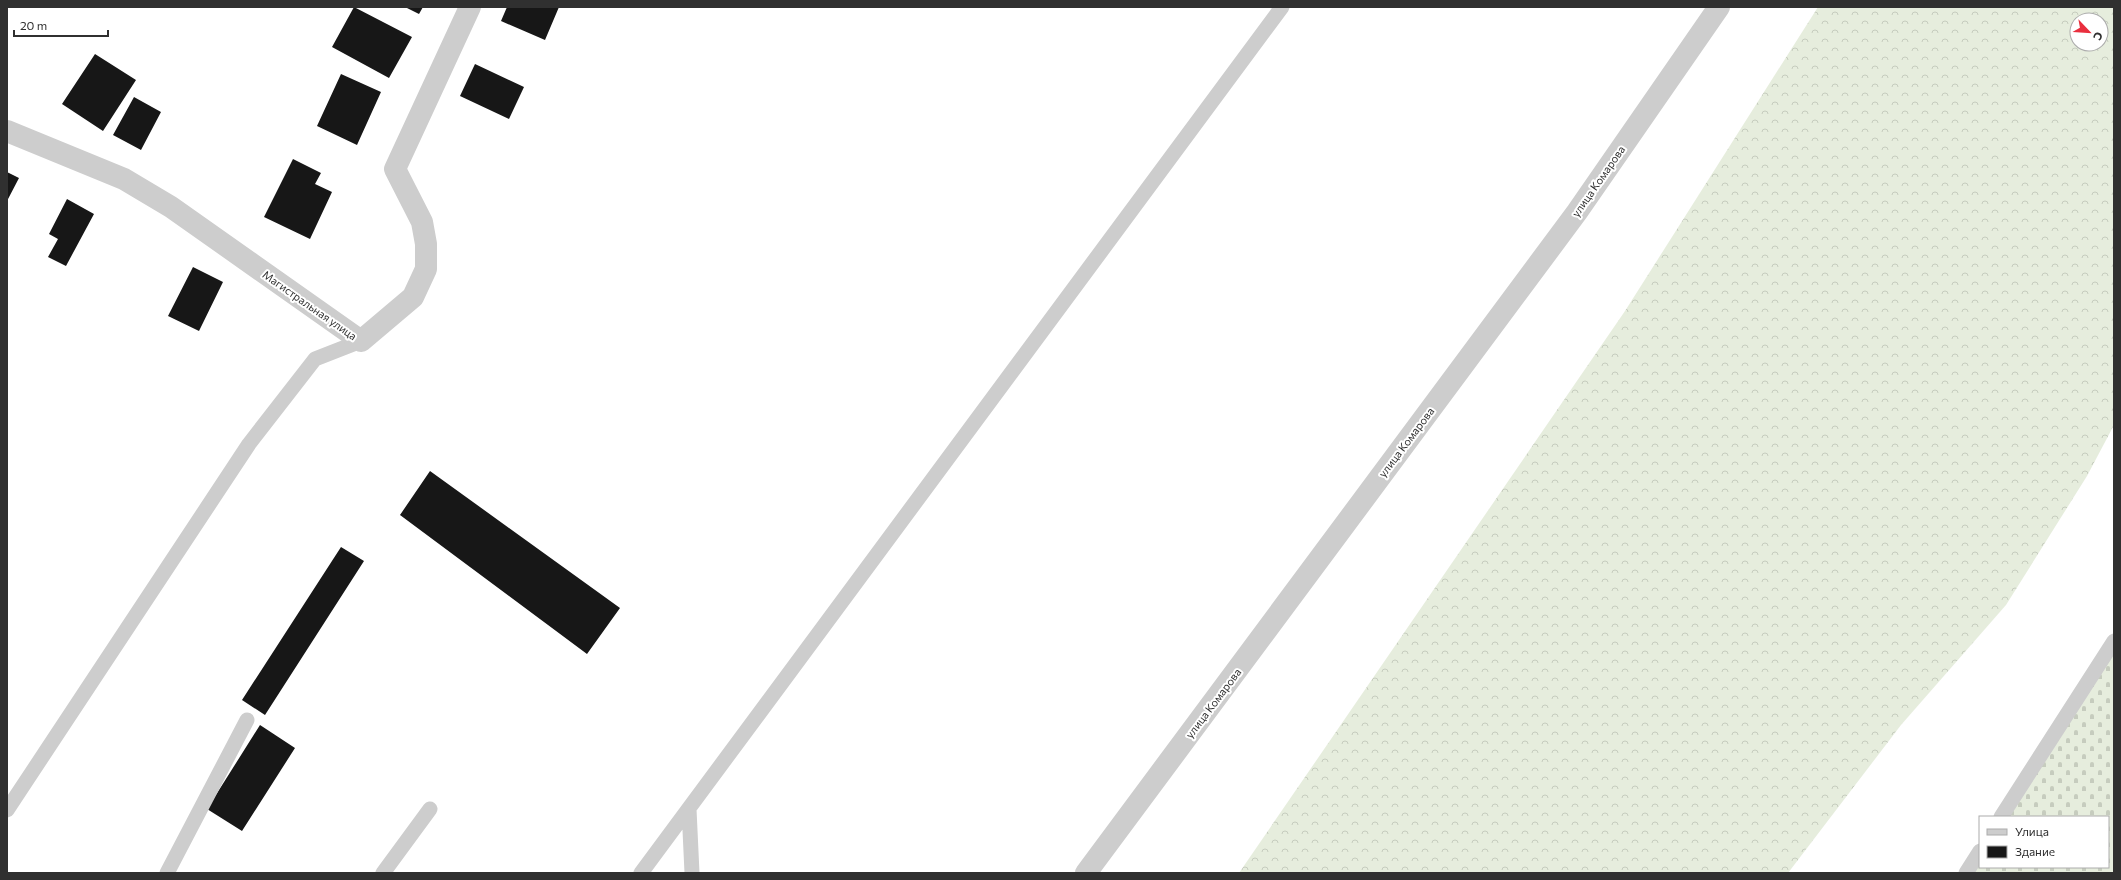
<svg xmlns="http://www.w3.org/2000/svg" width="2121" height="880" font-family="Commissioner,sans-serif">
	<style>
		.forest { fill: url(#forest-crowns); fill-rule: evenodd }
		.cemetery { fill: url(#cemetery-stones) }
		.building { fill: #171717 }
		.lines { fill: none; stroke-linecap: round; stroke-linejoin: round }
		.service { stroke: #cdcdcd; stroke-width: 15 }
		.minor { stroke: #cdcdcd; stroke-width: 22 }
		.tertiary { stroke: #cdcdcd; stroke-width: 22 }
		.labels { text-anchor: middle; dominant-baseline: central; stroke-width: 4; stroke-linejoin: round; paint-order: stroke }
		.street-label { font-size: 11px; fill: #303030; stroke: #fff }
	</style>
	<defs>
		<pattern id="forest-crowns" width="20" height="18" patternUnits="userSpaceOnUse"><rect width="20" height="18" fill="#e6eddd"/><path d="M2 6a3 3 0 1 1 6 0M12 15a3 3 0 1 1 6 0" fill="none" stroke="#c6ccbe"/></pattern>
		<pattern id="cemetery-stones" width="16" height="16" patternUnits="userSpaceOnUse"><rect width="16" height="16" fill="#e6eddd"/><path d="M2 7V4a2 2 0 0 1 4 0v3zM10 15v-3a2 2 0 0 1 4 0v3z" fill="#c6ccbe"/></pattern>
	</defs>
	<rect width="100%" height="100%" fill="#fff"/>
	<path class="forest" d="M 1818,7 L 2114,7 L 2114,425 L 2087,476 L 2006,605 L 1901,725 L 1788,873 L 1239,873 L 1625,311 ZM 2077,20 L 2101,20 L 2101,44 L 2077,44 Z"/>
	<path class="cemetery" d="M 2114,641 L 2114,873 L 1972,873 L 1980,859 L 1980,867 L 2108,867 L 2108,817 L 2004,817 Z"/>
	<path class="building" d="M 354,7 L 412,37 L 389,78 L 332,47 Z
		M 405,7 L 423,7 L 419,14 Z
		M 507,7 L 559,7 L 545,40 L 501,21 Z
		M 95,54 L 136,80 L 103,131 L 62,104 Z
		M 475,64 L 524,87 L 509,119 L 460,96 Z
		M 341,74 L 381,92 L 357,145 L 317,126 Z
		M 134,97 L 161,112 L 141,150 L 113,135 Z
		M 293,159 L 321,173 L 315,184 L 332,192 L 310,239 L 264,217 Z
		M 7,172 L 19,178 L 7,201 Z
		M 67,199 L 94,214 L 66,266 L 48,257 L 58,239 L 49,234 Z
		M 193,267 L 223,282 L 199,331 L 168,316 Z
		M 430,471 L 620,608 L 587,654 L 400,515 Z
		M 341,547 L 364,561 L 265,715 L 242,700 Z
		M 260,725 L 295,748 L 242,831 L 207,809 Z"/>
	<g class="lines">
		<path class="service" d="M 689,809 L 692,873
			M 7,810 L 249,444 L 315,359 L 361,341
			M 2001,817 L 2114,641
			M 167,873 L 247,720
			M 383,873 L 430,809
			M 641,873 L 1282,7
			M 1966,873 L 1980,851"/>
		<path class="minor" d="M 7,131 L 124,179 L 171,207 L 361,341 L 413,297 L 426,269 L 426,244 L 422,222 L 395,169 L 470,7"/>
		<path class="tertiary" d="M 1086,873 L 1577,212 L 1719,7"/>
	</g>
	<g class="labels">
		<g class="street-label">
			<text transform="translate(1598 181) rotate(-55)">улица Комарова</text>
			<text transform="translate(310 305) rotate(35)">Магистральная улица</text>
			<text transform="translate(1406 442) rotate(-53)">улица Комарова</text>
			<text transform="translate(1213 703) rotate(-53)">улица Комарова</text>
		</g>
	</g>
	<rect width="2121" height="880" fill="none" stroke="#303030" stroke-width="16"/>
	<rect x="1979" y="816" width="130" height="52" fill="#ffffff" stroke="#acacac"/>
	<rect x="1987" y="829" width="20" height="6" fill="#cdcdcd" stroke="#acacac"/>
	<text x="2015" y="836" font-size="12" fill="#303030">Улица</text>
	<rect x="1987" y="846" width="20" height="12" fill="#171717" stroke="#acacac"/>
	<text x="2015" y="856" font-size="12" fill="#303030">Здание</text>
	<g transform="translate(2089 32) rotate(115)"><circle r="19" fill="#ffffff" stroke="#acacac"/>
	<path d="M0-3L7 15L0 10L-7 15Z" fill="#e92f3e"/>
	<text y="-6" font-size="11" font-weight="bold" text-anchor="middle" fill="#303030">С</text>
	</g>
	<path d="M14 30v6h94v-6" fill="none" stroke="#303030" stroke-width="2"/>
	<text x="20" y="30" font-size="12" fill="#303030" stroke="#ffffff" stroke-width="3" paint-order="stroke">20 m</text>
</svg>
